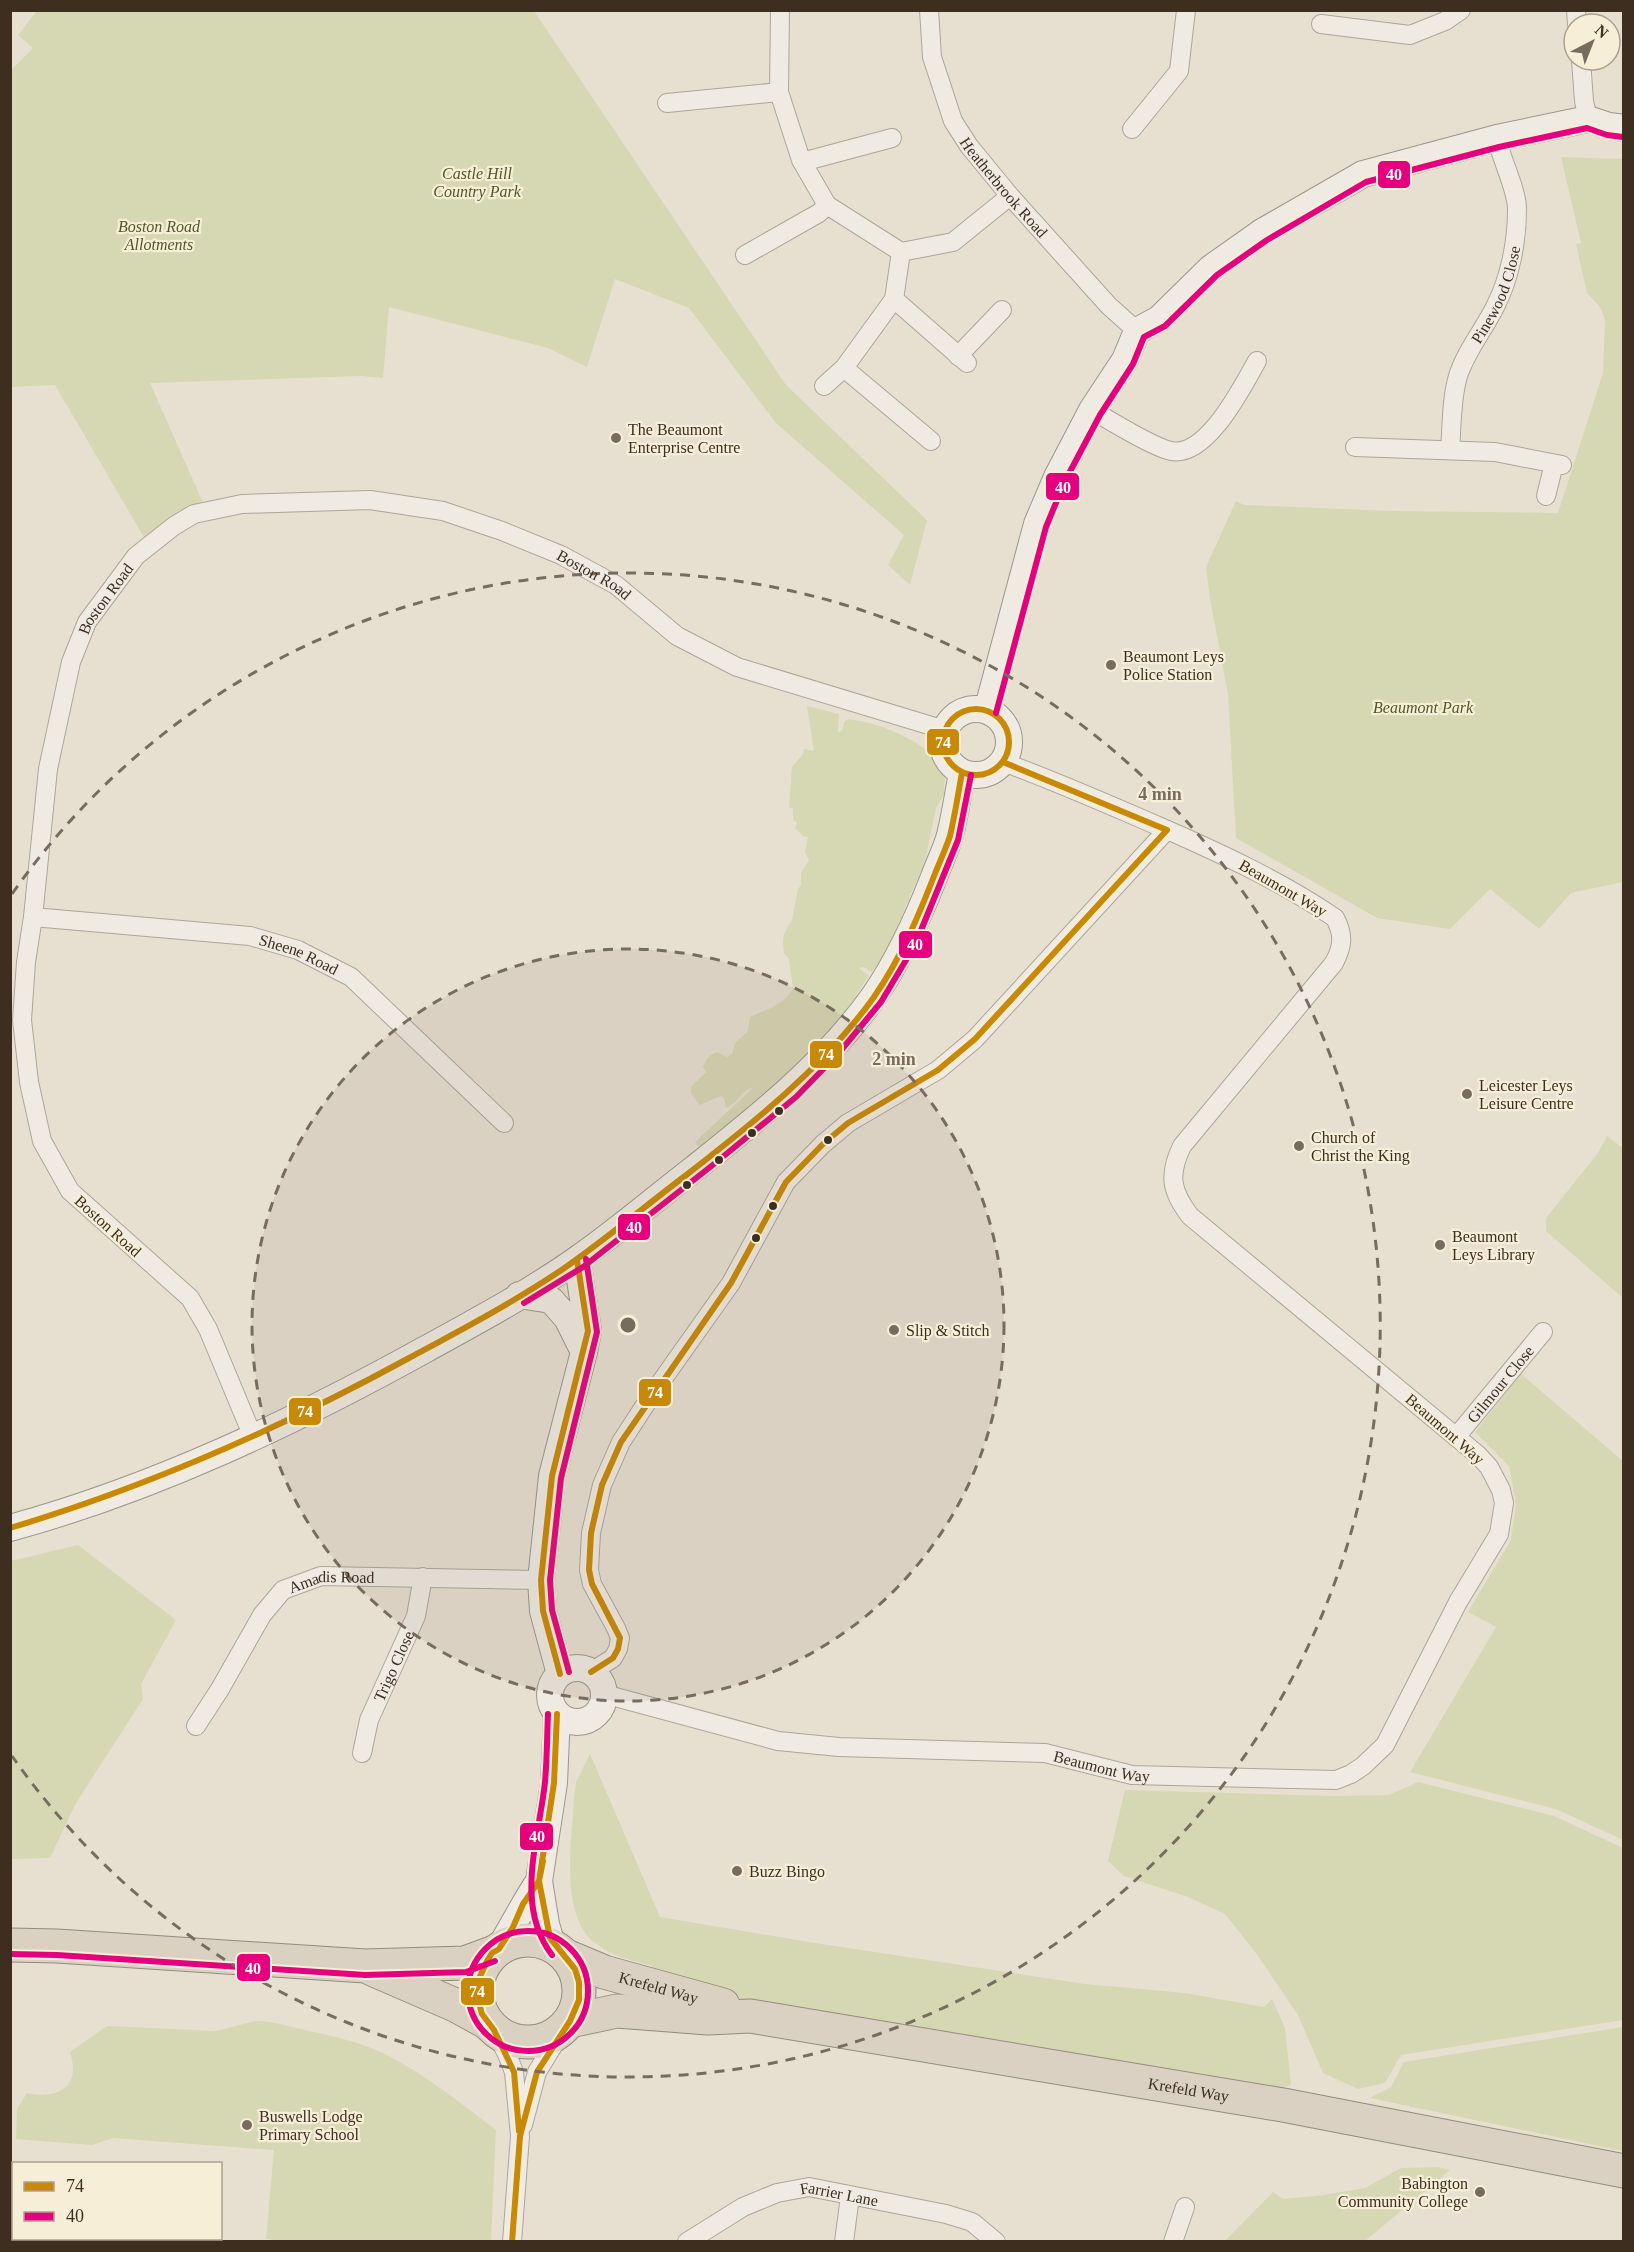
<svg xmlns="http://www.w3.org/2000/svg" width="1634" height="2252" font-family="'Times New Roman',serif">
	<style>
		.green { fill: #d6d7b3 }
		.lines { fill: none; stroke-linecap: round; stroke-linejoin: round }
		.street-casing { stroke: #ada599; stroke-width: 20 }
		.secondary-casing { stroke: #9c958a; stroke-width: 28 }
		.highway-casing { stroke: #928b80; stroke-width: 35 }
		.street { stroke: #efebe3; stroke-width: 18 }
		.secondary { stroke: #efebe3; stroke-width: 26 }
		.highway { stroke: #dad1c2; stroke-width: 33 }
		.bus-1-casing { stroke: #f7eed8; stroke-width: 10 }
		.bus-2-casing { stroke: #f7eed8; stroke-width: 10 }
		.bus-1 { stroke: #c88808; stroke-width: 6 }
		.bus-2 { stroke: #e5007d; stroke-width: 6 }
		.ring { fill: none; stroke: #786c5e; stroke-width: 3; stroke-dasharray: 10 8 }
		.poi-dot { fill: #786c5e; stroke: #f7eed8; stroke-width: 2 }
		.bus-dot { fill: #3d2e20; stroke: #f7eed8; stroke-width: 2 }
		.labels { text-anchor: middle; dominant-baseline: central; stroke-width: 4.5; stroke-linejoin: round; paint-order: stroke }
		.park-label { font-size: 16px; font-style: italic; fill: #4d5a26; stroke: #f7eed8 }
		.street-label { font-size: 16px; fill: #3d2e20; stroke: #f7eed8 }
		.poi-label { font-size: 16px; fill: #3d2e20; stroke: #f7eed8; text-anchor: start }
		.centre { fill: #786c5e; stroke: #f7eed8; stroke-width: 3 }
		.ring-label { font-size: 18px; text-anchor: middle; font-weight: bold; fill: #786c5e; stroke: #f7eed8; stroke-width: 4.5; stroke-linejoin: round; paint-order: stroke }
		.line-badge { stroke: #f7eed8; stroke-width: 2 }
		.badge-label { font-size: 16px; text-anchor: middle; font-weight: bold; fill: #fff }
	</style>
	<rect width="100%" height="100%" fill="#e7e0d1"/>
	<path class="green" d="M 36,12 L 534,11 L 786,385 L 927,520 L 910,585 L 888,565 L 904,535 L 776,423 L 689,308 L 615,279 L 587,367 L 548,348 L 389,307 L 383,378 L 361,376 L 150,383 L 204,505 L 145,539 L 55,385 L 11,387 L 10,71 L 33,48 L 18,35 Z
		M 1561,157 L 1623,159 L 1623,882 L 1571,893 L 1539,929 L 1490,889 L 1450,929 L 1377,918 L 1236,838 L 1228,694 L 1210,599 L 1206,567 L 1236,501 L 1244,505 L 1394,511 L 1558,513 L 1603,373 L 1605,320 L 1600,307 L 1587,293 L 1576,244 L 1581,243 Z
		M 807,706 L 839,714 L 838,733 L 843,729 L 844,722 L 848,719 C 879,722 933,743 945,774 L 944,794 L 936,808 L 926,856 L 920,875 L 909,897 L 910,900 L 906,905 L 893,941 L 872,972 L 864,967 L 859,968 L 869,976 L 856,995 L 857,998 L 824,1037 L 787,1075 L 700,1148 L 695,1142 L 754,1087 C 741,1090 738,1104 726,1108 L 724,1098 L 721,1096 L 700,1105 L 691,1094 L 691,1087 L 706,1072 L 703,1067 C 706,1059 709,1055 717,1052 L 727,1057 L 732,1054 L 735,1043 L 748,1031 L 750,1017 C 766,1010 783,1005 793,989 L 789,959 L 784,953 L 783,941 L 784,934 L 792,920 L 798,889 L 801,885 L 801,872 L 809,861 L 805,852 L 808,837 L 803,836 L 795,828 L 797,823 L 793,820 L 793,809 L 789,807 L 792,767 L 803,754 L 804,749 L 814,751 Z
		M 1607,1136 L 1623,1148 L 1623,1298 L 1546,1231 L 1546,1218 L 1598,1153 Z
		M 1521,1374 L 1623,1461 L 1623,1840 L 1556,1809 L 1410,1772 L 1496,1627 L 1468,1612 L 1511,1540 L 1516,1504 L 1509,1466 L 1475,1432 Z
		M 78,1545 L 176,1620 L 141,1684 L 143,1699 L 76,1803 L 50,1858 L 11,1859 L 11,1561 Z
		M 590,1754 L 660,1917 L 809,1942 L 1085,1984 L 1185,1993 L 1264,2007 L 1272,1999 L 1285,2028 L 1291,2085 L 1283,2088 L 1280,2096 L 817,2017 L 730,1998 L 648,1975 L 651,1966 C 632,1960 611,1956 595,1943 C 559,1915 572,1839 574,1798 L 576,1782 Z
		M 1418,1782 L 1554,1816 L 1623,1848 L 1623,2020 L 1401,2055 L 1385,2083 L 1358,2089 L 1323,2073 L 1298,2015 L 1256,1953 L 1225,1914 L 1188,1897 L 1124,1876 L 1108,1861 L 1125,1790 L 1333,1796 L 1389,1795 Z
		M 255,2021 C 272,2021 289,2026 305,2030 C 332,2036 360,2042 385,2054 C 425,2074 460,2103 496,2130 L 491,2241 L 294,2242 L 266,2239 L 274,2150 L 113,2138 L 92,2145 L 16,2139 L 17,2109 L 27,2093 C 60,2100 81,2086 70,2052 L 104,2028 L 108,2026 L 216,2031 Z
		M 1623,2027 L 1623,2151 L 1370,2098 L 1391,2087 L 1404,2062 Z
		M 1437,2167 L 1450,2170 L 1365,2241 L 1225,2241 L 1273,2192 L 1283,2199 L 1324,2195 L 1365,2188 L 1401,2168 Z"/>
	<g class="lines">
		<g class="street-casing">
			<g id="street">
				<path d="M 780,10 L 779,92 L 801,160 L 827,205 L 901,252 L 953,242 L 1010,196"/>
				<path id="s1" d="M 929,10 L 932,57 L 953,121 L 969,146 L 1010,196 L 1109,306 L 1137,331"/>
				<path d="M 1576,10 L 1577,24"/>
				<path d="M 1321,24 L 1410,35 L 1445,21 L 1461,10"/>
				<path d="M 1581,60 L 1584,101 L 1588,119"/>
				<path d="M 667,103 L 779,92"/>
				<path d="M 1132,129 L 1179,71 L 1186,10"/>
				<path d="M 802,162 L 892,138"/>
				<path d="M 745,255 L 819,213 L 827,205"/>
				<path d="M 894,299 L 967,363"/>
				<path d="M 958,356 L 1002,310"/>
				<path d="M 844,368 L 931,441"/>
				<path d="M 824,386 L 844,368 L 894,299 L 901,252"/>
				<path d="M 1092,410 C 1109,420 1152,447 1171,451 C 1207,458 1242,387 1257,361"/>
				<path d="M 1355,447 L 1495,452 L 1562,465"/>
				<path id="s2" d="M 1450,450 C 1452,426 1451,400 1458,376 C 1466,351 1483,331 1495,307 C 1510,278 1517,242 1517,209 C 1517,189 1501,160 1497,138"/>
				<path d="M 1546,496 L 1554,464"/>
				<path id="s3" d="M 33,917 L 250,936 L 298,950 L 351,977 L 504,1123"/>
				<path id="s4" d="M 253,1437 L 208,1329 L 190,1298 L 70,1191 L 42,1141 L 29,1082 L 22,1020 L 26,962 L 33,917 L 48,769 L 71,662 L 87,622 L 136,556 L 174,526 L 194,514 L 242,504 L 370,500 L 443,511 L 502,531 L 561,555 L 616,585 L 677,636 L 737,667 L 945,730"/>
				<path id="s5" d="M 1456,1437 L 1543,1332"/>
				<path d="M 591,1672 L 613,1658 L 618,1649 L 620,1638 L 616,1628 L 592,1584 L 589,1570 L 591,1533 L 602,1485 L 621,1442 L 653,1393 L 731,1283 L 786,1182 L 823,1144 L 848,1123 L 938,1070 L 975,1039 L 1167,830"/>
				<path id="s6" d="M 604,1694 L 778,1741 L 839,1747 L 1045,1753 L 1132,1775 L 1336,1780 L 1351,1774 L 1363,1766 L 1385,1745 L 1458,1602 L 1499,1534 L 1504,1503 L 1501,1490 L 1489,1467 L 1478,1455 L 1190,1216 C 1171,1191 1168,1175 1182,1146 L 1334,963 C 1343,946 1344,935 1335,918 C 1279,880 1218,852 1156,825 C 1105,803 1055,781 1003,762"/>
				<path id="s7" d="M 196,1726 L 220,1689 L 262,1615 L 283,1590 L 321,1576 L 541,1580"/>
				<path id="s8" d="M 362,1753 L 369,1720 L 416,1616 L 423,1577"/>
				<path d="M 494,2030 L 507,2054 L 514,2072 L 520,2136 L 512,2242"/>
				<path d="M 523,2125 L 537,2072 L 562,2031"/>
				<path id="s9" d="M 687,2242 L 743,2207 L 777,2193 L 809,2187 L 946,2214 L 972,2222 L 996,2242"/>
				<path d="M 844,2242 L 850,2196"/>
				<path d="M 1173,2242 L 1185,2207"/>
			</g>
		</g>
		<g class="secondary-casing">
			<path id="secondary" d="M943 742a33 33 0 1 1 66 0a33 33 0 1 1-66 0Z
				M 987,711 L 1037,524 L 1057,477 L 1092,410 L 1125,360 L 1137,331 L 1159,319 L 1211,268 L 1262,232 L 1363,174 L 1497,138 L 1588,119 L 1609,126 L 1624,128
				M 519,1295 L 551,1300 L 567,1318 L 582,1348
				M 10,1528 C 156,1488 294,1422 426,1349 C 477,1321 531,1292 579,1258 C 619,1230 656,1198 695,1168 C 759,1117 826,1064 874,996 C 899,960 918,918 934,877 C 939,863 946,850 950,835 C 955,815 958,794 962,773
				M550 1695a27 27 0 1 1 54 0a27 27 0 1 1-54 0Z
				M 560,1674 L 543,1611 L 541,1580 L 552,1476 L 584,1352 L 588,1331 L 577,1260
				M 557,1714 L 554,1783 L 539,1881 L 546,1924 L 550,1938 L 559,1950
				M 499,1949 C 513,1926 524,1903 539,1881"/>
		</g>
		<g class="highway-casing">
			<g id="highway">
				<circle cx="528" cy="1991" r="51"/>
				<path d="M 10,1945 L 57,1946 L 365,1966 L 465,1963 L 492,1953"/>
				<path id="s10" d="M 566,1956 L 604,1972 L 723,2005"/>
				<path d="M 372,1969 L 455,2005 L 488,2023"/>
				<path id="s11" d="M 570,2021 L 617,2011 L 708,2018 L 750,2016 L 1283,2105 L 1624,2171"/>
			</g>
		</g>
		<use href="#street" class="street"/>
		<use href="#secondary" class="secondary"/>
		<use href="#highway" class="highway"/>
		<g class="bus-1-casing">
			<path id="bus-1" d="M943 742a33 33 0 1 1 66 0a33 33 0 1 1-66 0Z
				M 10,1528 C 150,1486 281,1428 409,1358 C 461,1330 514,1302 563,1269 C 605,1240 644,1207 685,1176 C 753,1123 823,1068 874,997 C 901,958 919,915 936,871 C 941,859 946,848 950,836 C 955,815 958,794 962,773
				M 591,1672 L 613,1658 L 618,1649 L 620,1638 L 592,1584 L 589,1570 L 591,1533 L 602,1485 L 621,1442 L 731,1283 L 786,1182 L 823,1144 L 848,1123 L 938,1070 L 975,1039 L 1167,830 L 1003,762
				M 560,1674 L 543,1611 L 541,1580 L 552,1476 L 588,1331 L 577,1260
				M 519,2131 L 514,2072 L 494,2030 L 482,2014 L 477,1996 L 478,1981 L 487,1961 L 492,1953 L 499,1949 L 513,1927 L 523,1904 L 539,1881 L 543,1861
				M 512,2242 L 520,2136 L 537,2072 L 570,2021 L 579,2000 L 579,1982 L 575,1969 L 550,1938 L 539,1881 L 554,1783 L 557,1714"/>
		</g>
		<g class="bus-2-casing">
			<path id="bus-2" d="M 996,713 L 1046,527 L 1065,481 L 1100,415 L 1133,364 L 1144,337 L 1165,326 L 1217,275 L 1267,240 L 1366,182 L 1499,147 L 1587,128 L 1607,135 L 1623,137
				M 524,1303 L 583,1267 L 714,1164 L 796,1097 L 838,1054 L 881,1002 L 915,945 L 958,840 L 971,775
				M 569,1672 L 552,1610 L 550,1580 L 561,1478 L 597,1332 L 586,1259
				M 548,1714 C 547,1736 547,1760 545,1782 C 539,1839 514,1905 552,1955
				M468 1991a60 60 0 1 1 120 0a60 60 0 1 1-120 0Z
				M 10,1954 L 57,1955 L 365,1975 L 466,1972 L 495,1961"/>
		</g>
		<use href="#bus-1" class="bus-1"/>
		<use href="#bus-2" class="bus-2"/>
	</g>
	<circle cx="628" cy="1325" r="376" fill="#786c5e" fill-opacity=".12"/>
	<g class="ring">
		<circle cx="628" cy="1325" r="376"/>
		<path d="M12 894A752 752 0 1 1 12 1756"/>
	</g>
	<g class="poi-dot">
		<circle cx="616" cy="438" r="6"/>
		<circle cx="1111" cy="665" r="6"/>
		<circle cx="1467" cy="1094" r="6"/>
		<circle cx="1299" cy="1146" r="6"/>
		<circle cx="1440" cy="1245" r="6"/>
		<circle cx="894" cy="1330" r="6"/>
		<circle cx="737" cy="1871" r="6"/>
		<circle cx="247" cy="2125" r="6"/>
		<circle cx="1480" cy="2192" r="6"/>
	</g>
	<g class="bus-dot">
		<circle cx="779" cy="1111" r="5"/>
		<circle cx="752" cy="1133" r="5"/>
		<circle cx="828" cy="1140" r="5"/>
		<circle cx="719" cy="1160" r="5"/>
		<circle cx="687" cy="1185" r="5"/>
		<circle cx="773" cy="1206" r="5"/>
		<circle cx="756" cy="1238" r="5"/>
	</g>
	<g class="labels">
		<g class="park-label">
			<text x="477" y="173">Castle Hill<tspan x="477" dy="18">Country Park</tspan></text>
			<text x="159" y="226">Boston Road<tspan x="159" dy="18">Allotments</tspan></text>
			<text x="1423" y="707">Beaumont Park</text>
		</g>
		<g class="street-label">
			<text stroke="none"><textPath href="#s1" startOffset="198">Heatherbrook Road</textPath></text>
			<text stroke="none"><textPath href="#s2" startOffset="165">Pinewood Close</textPath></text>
			<text stroke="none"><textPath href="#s4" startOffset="1468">Boston Road</textPath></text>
			<text stroke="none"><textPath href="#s4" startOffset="928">Boston Road</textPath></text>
			<text transform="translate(1283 888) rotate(30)">Beaumont Way</text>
			<text stroke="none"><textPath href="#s3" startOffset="270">Sheene Road</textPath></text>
			<text transform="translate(108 1226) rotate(42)">Boston Road</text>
			<text stroke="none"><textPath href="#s5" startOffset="69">Gilmour Close</textPath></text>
			<text transform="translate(1445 1429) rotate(41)">Beaumont Way</text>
			<text stroke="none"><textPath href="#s7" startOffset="212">Amadis Road</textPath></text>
			<text stroke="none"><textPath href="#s8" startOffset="93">Trigo Close</textPath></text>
			<text stroke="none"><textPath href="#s6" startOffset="506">Beaumont Way</textPath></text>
			<text stroke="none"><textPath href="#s10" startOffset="98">Krefeld Way</textPath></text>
			<text stroke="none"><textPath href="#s11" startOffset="626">Krefeld Way</textPath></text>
			<text stroke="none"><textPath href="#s9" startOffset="166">Farrier Lane</textPath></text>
		</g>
		<g class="poi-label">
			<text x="628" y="429">The Beaumont<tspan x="628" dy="18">Enterprise Centre</tspan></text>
			<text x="1123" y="656">Beaumont Leys<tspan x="1123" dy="18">Police Station</tspan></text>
			<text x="1479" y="1085">Leicester Leys<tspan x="1479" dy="18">Leisure Centre</tspan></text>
			<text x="1311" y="1137">Church of<tspan x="1311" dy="18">Christ the King</tspan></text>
			<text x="1452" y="1236">Beaumont<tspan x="1452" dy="18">Leys Library</tspan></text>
			<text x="906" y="1330">Slip &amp; Stitch</text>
			<text x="749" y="1871">Buzz Bingo</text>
			<text x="259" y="2116">Buswells Lodge<tspan x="259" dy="18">Primary School</tspan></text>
			<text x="1468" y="2183" text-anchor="end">Babington<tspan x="1468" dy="18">Community College</tspan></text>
		</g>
	</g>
	<circle cx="628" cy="1325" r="9" class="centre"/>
	<g class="ring-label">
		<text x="1160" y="800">4 min</text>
		<text x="894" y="1065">2 min</text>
	</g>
	<g class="line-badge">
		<rect x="1377" y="160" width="34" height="29" rx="6" fill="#e5007d"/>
		<rect x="1045" y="472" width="35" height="29" rx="6" fill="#e5007d"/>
		<rect x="926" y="728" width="34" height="28" rx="6" fill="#c88808"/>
		<rect x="898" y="930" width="35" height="29" rx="6" fill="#e5007d"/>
		<rect x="809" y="1040" width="34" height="29" rx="6" fill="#c88808"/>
		<rect x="617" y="1213" width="34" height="28" rx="6" fill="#e5007d"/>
		<rect x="638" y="1378" width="34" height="29" rx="6" fill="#c88808"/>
		<rect x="288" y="1397" width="34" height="29" rx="6" fill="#c88808"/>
		<rect x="519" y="1822" width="35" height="29" rx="6" fill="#e5007d"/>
		<rect x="236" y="1953" width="35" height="29" rx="6" fill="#e5007d"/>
		<rect x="460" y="1977" width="35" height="29" rx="6" fill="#c88808"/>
	</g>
	<g class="badge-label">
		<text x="1394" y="180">40</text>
		<text x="1063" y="493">40</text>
		<text x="943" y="748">74</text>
		<text x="915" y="950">40</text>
		<text x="826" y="1060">74</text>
		<text x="634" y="1233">40</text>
		<text x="655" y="1398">74</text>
		<text x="305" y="1417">74</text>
		<text x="537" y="1842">40</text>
		<text x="253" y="1974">40</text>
		<text x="477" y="1997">74</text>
	</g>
	<rect width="1634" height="2252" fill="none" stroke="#3d2e20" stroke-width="24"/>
	<rect x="12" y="2162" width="210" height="78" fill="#f7eed8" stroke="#ada18e" stroke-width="1.5"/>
	<rect x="24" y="2182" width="30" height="9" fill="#c88808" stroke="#ada18e" stroke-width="1.5"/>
	<text x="66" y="2192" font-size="18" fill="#3d2e20">74</text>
	<rect x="24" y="2212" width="30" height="9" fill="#e5007d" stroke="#ada18e" stroke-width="1.5"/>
	<text x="66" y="2222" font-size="18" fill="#3d2e20">40</text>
	<g transform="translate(1592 42) rotate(42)"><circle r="28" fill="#f7eed8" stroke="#ada18e" stroke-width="1.5"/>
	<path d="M0-4.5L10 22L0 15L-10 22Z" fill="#786c5e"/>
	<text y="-9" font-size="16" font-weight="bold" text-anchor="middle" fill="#3d2e20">N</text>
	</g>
</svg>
